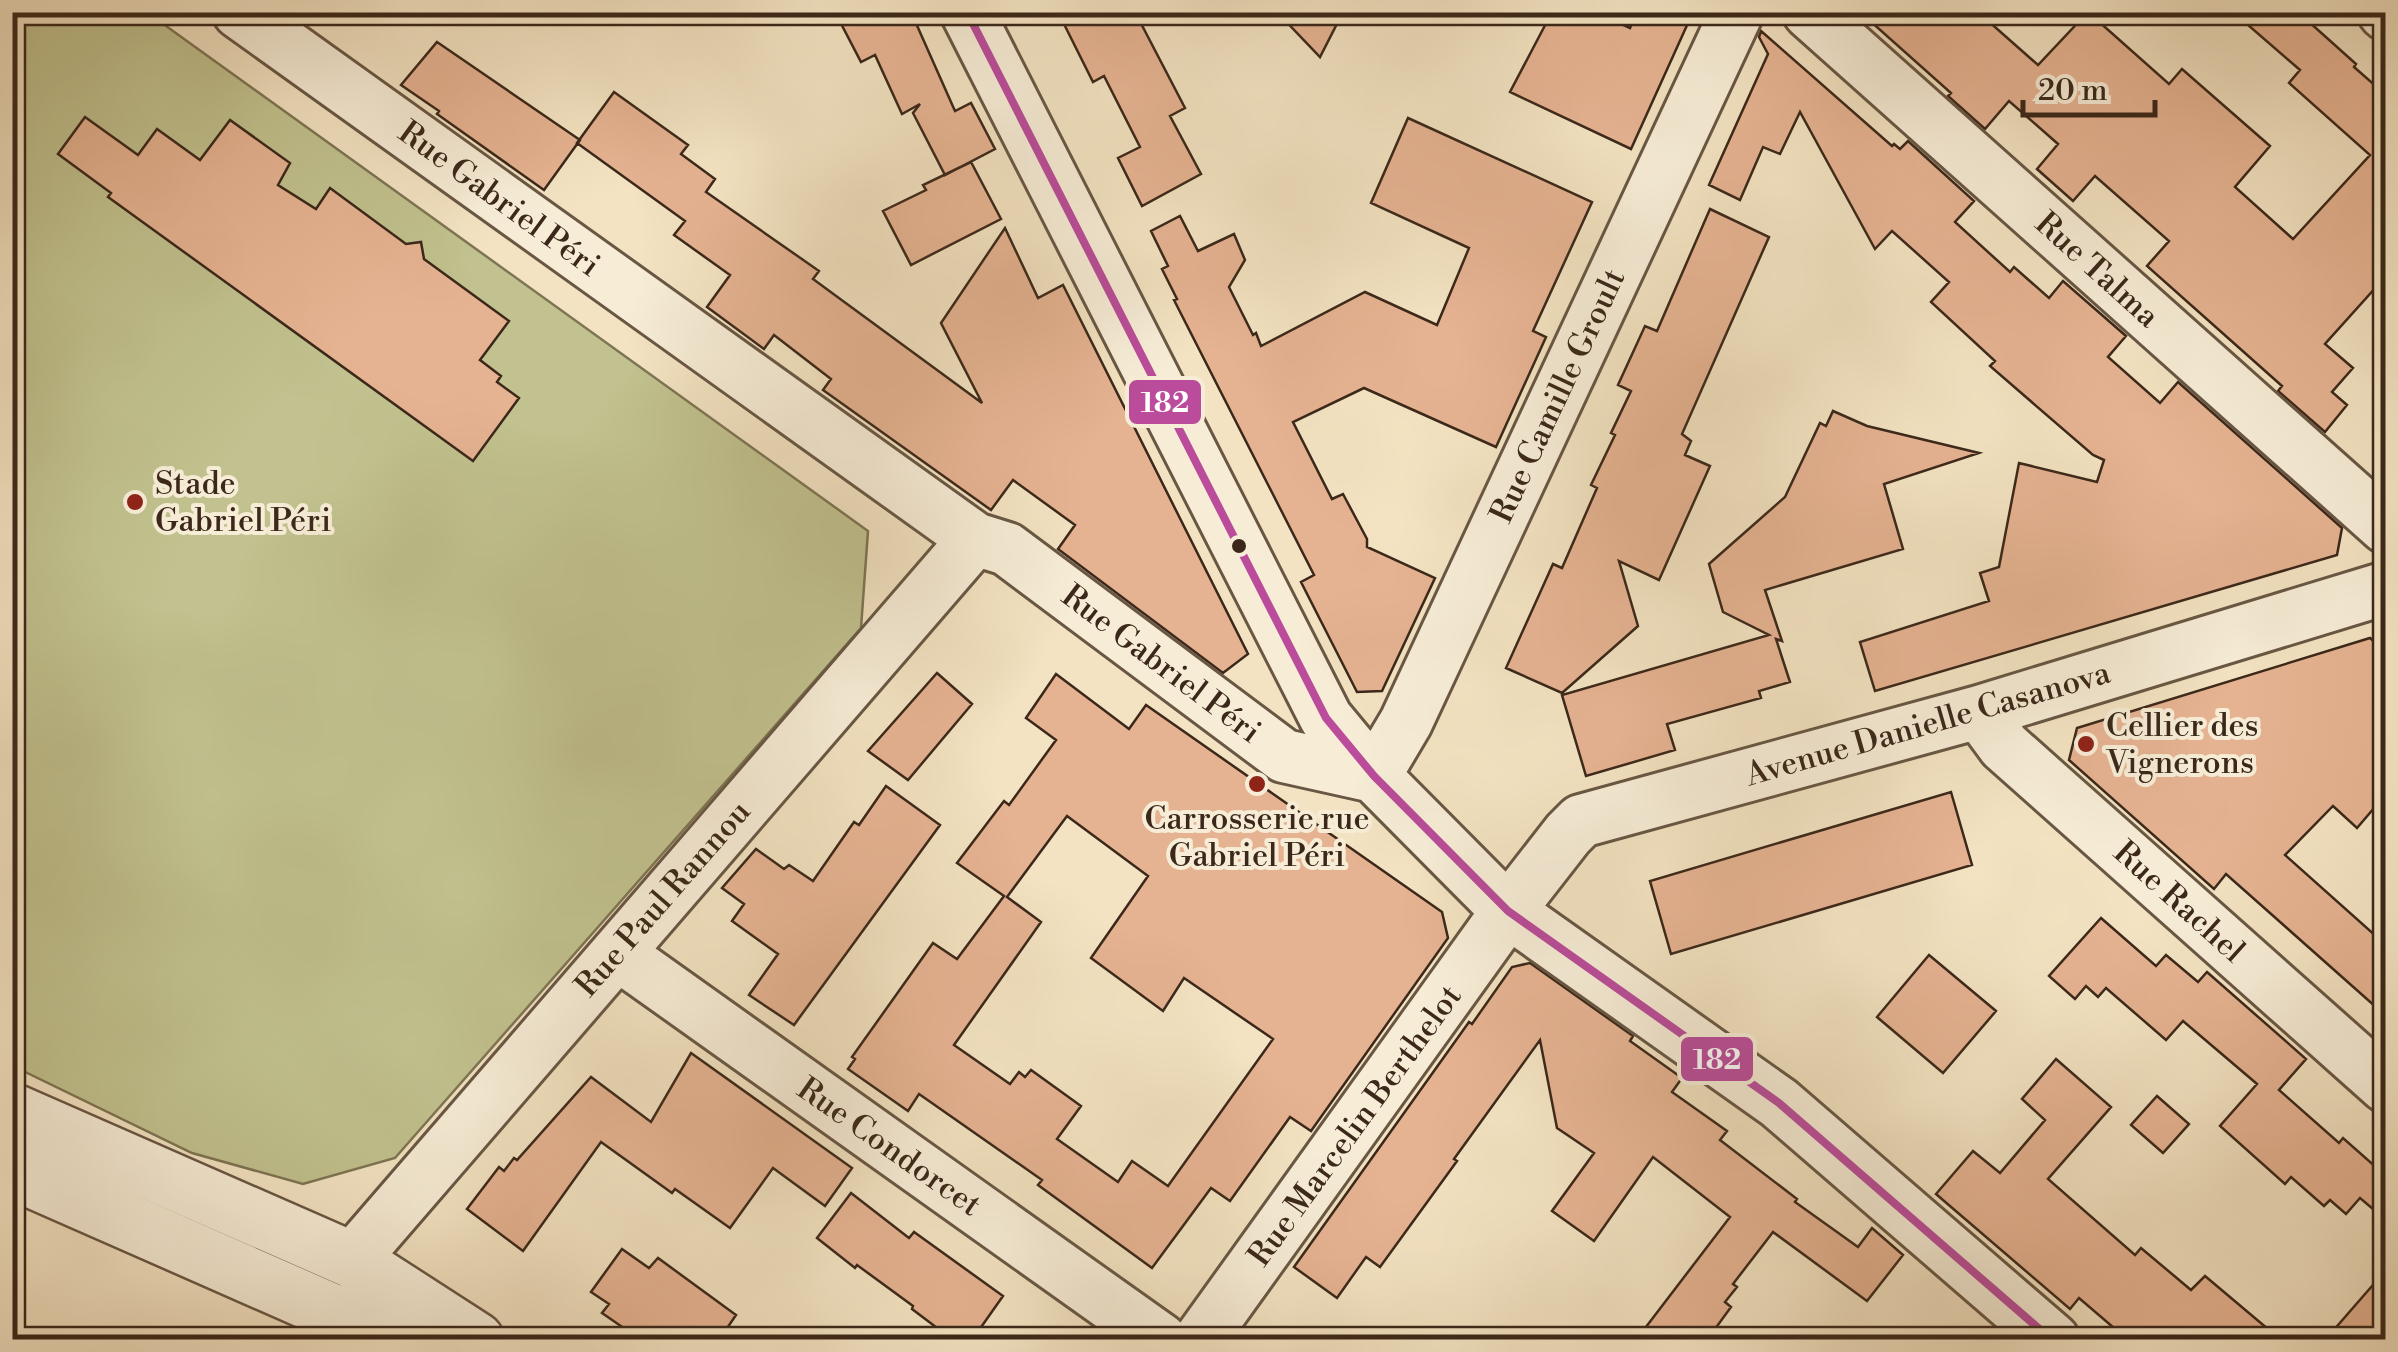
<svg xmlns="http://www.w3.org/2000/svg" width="2398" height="1352" font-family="'Libre Bodoni',serif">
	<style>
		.green { fill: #c1c28f; stroke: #7e7554; stroke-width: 2.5 }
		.building { fill: #e6b392; stroke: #3b281a; stroke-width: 2.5; fill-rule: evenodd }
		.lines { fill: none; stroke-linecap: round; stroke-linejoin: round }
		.minor-casing { stroke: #695744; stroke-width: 58 }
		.tertiary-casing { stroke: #695744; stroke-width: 60 }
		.minor { stroke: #f7edd7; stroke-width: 52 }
		.tertiary { stroke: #f7edd7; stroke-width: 55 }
		.bus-1-casing { stroke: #f7edd7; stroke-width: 15 }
		.bus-1 { stroke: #ba4c9b; stroke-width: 8 }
		.poi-dot { fill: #8f2418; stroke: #f7edd7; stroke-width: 4 }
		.bus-dot { fill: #3b281a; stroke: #f7edd7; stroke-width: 4 }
		.labels { text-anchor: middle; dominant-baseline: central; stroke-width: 8; stroke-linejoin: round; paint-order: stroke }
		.street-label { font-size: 32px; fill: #3b281a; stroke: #f7edd7 }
		.poi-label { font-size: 32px; fill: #3b281a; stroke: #f7edd7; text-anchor: start }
		.line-badge { stroke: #f7edd7; stroke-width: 4 }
		.badge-label { font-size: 28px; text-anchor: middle; font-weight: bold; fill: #fff }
	</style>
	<rect width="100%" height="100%" fill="#f3e3c2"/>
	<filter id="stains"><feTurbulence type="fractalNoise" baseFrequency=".002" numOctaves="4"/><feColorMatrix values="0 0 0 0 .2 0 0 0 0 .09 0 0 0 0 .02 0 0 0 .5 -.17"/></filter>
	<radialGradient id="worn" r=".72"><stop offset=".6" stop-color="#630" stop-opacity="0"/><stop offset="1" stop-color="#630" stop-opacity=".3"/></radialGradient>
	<path class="green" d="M 12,13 L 148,13 L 868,531 L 861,628 L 395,1158 L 303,1184 L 192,1153 L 13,1066 Z"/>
	<path class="building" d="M 835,12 L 911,12 L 955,111 L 971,103 L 995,149 L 945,175 L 913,113 L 920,104 L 902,114 L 875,55 L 861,62 Z
		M 1058,12 L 1135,12 L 1185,108 L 1170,116 L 1201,174 L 1142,206 L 1118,158 L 1140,147 L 1104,76 L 1093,82 Z
		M 1277,12 L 1343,12 L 1320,57 Z
		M 1552,12 L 1595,12 L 1630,28 L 1637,12 L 1693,12 L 1631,149 L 1510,92 Z
		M 1860,12 L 1978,12 L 2038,65 L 2088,12 L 2169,84 L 2182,69 L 2270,146 L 2235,187 L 2293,239 L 2370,155 L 2289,83 L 2300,70 L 2233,12 L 2298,12 L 2356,64 L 2354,67 L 2386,95 L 2386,276 L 2325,344 L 2353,368 L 2332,392 L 2347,405 L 2325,432 L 2278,391 L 2282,386 L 2147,266 L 2169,241 L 2095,176 L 2073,201 L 2037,169 L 2058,144 L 2009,101 L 1985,129 L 1948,96 L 1951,93 Z
		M 1761,31 L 1892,146 L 1894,144 L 1900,149 L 1908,141 L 1974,201 L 1955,222 L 2010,272 L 2014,267 L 2049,298 L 2063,281 L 2126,336 L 2108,357 L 2160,403 L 2178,382 L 2342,528 L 2337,555 L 1875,691 L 1860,642 L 1989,601 L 1980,573 L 1999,567 L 2019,463 L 2097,482 L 2104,460 L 2093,455 L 1990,366 L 1995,361 L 1931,302 L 1949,282 L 1892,231 L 1875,249 L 1800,112 L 1780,154 L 1763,147 L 1740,200 L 1709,185 L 1768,54 L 1759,37 Z
		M 437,42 L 580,140 L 544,190 L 437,114 L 439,111 L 401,85 Z
		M 614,92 L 688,145 L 681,154 L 715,179 L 706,192 L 819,271 L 813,279 L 982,403 L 941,323 L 1005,228 L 1038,298 L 1063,285 L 1248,654 L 1223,673 L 1058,549 L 1075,525 L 1013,480 L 991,510 L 823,390 L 831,379 L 774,335 L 764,349 L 707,307 L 730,275 L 674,235 L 685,221 L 577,143 Z
		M 85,117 L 138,155 L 157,129 L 200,160 L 230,120 L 290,163 L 278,185 L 316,209 L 330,188 L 406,244 L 421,242 L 424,259 L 509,321 L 480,360 L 501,376 L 497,382 L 519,398 L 473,461 L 108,197 L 111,193 L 58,154 Z
		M 1408,118 L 1592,202 L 1533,331 L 1546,337 L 1496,447 L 1364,388 L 1293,422 L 1332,499 L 1343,494 L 1367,539 L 1367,547 L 1435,578 L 1382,691 L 1357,692 L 1301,582 L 1314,575 L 1174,300 L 1177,299 L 1162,269 L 1168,266 L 1151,231 L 1180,216 L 1198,251 L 1234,234 L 1245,260 L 1229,287 L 1253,335 L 1256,333 L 1261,346 L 1365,292 L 1437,325 L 1469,248 L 1371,203 Z
		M 971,162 L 1001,219 L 911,265 L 883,211 L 926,190 L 923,185 Z
		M 1710,209 L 1769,237 L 1682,434 L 1691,441 L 1685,455 L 1710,466 L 1659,580 L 1619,561 L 1638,626 L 1562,693 L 1506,668 L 1553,564 L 1562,568 L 1597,488 L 1591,485 L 1615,435 L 1611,433 L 1631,391 L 1618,385 L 1645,326 L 1657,331 Z
		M 1833,411 L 1867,426 L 1979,453 L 1884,484 L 1903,549 L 1765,590 L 1782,641 L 1776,639 L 1790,682 L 1759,691 L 1761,698 L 1667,724 L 1675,750 L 1586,776 L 1562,695 L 1769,635 L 1723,612 L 1709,564 L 1785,497 L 1820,423 L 1826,426 Z
		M 2370,638 L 2386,652 L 2386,794 L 2357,828 L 2333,806 L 2285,855 L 2386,945 L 2386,1016 L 2226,874 L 2214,889 L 2069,760 L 2077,728 Z
		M 937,673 L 972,704 L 908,780 L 868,751 Z
		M 1056,674 L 1129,729 L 1146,705 L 1442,912 L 1448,938 L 1311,1131 L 1290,1117 L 1230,1201 L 1211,1188 L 1152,1268 L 1038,1185 L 1042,1180 L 919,1094 L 908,1111 L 848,1069 L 855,1059 L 852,1057 L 933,943 L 957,959 L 1004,896 L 957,863 L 1004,801 L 1009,805 L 1056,740 L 1026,718 ZM 1067,816 L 1148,876 L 1091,958 L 1163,1011 L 1184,978 L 1273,1039 L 1168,1186 L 1132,1161 L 1118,1182 L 1057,1139 L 1081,1106 L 1031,1070 L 1025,1077 L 1019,1072 L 1010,1084 L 954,1045 L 1041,922 L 1007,897 Z
		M 886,786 L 940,825 L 794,1025 L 749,995 L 778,954 L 732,921 L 744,904 L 722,888 L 756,849 L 784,869 L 789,865 L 813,881 L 854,822 L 859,825 Z
		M 1951,792 L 1972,865 L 1671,954 L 1650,881 Z
		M 2101,918 L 2156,966 L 2166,955 L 2198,982 L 2207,972 L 2306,1059 L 2279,1090 L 2339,1143 L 2343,1138 L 2386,1176 L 2386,1220 L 2360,1198 L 2346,1214 L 2330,1200 L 2324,1206 L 2291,1177 L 2285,1184 L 2220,1126 L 2257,1084 L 2183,1021 L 2166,1040 L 2106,988 L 2098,997 L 2086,986 L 2075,999 L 2049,976 Z
		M 1929,955 L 1996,1011 L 1943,1073 L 1877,1017 Z
		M 1530,963 L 1633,1036 L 1630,1041 L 1682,1078 L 1672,1092 L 1727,1131 L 1720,1140 L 1797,1199 L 1795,1202 L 1858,1247 L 1872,1228 L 1903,1255 L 1867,1301 L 1773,1232 L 1733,1284 L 1737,1287 L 1725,1302 L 1731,1307 L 1707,1340 L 1636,1340 L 1730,1217 L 1653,1157 L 1594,1241 L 1552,1211 L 1594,1153 L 1557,1128 L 1540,1040 L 1454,1159 L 1457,1161 L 1380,1267 L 1366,1257 L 1337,1298 L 1294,1267 L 1469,1022 L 1472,1024 L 1512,967 Z
		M 691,1053 L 852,1168 L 825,1206 L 773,1168 L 730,1228 L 675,1189 L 672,1193 L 601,1142 L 523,1251 L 467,1209 L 499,1167 L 504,1171 L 514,1158 L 517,1160 L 591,1077 L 651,1122 Z
		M 2056,1059 L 2111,1107 L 2048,1179 L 2135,1255 L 2141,1248 L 2191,1290 L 2205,1276 L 2281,1340 L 2128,1340 L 2079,1298 L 2070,1309 L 1936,1194 L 1973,1151 L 2000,1173 L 2045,1120 L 2022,1099 Z
		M 2157,1096 L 2189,1124 L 2163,1153 L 2131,1125 Z
		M 851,1193 L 909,1238 L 914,1232 L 1003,1296 L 972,1340 L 953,1340 L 912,1309 L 913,1306 L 857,1265 L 855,1268 L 817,1238 Z
		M 622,1249 L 649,1268 L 658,1258 L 736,1315 L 719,1340 L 641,1340 L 602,1313 L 609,1304 L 591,1292 Z
		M 2386,1270 L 2386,1340 L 2325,1340 Z"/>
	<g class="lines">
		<g class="minor-casing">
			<path id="minor" d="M 239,12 L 975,539 L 1007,549 L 1284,756 L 1374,776
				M 967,12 L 1326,718 L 1374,776 L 1508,911 L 1779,1103 L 2053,1340
				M 1809,12 L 2386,527
				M 2384,12 L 2386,14
				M 1979,712 L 2004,746 L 2386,1086
				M 1374,776 L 1406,722 L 1737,12
				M 617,953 L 1161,1340
				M 352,1260 L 975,539
				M 1200,1340 L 1508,911 L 1568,834 L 1581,821 L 1979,712 L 2386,588"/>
		</g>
		<g class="tertiary-casing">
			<path id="tertiary" d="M 12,1111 L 352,1260 L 476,1340
				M 12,1171 L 362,1325 L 384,1340"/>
		</g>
		<use href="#minor" class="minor"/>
		<use href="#tertiary" class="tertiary"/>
		<g class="bus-1-casing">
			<path id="bus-1" d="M 967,12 L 1326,718 L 1374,776 L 1508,911 L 1779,1103 L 2052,1340"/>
		</g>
		<use href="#bus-1" class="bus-1"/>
	</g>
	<g class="poi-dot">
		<circle cx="135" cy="502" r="10"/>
		<circle cx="2086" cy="744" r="10"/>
		<circle cx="1257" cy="784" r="10"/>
	</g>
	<circle class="bus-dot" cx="1239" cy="546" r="9"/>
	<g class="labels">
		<g class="street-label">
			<text transform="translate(499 199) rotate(36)">Rue Gabriel Péri</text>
			<text transform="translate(2097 270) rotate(42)">Rue Talma</text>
			<text transform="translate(1558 396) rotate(-65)">Rue Camille Groult</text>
			<text transform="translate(1161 664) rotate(37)">Rue Gabriel Péri</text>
			<text transform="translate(1928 724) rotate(-16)">Avenue Danielle Casanova</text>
			<text transform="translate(663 899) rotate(-49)">Rue Paul Rannou</text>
			<text transform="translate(2179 902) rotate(42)">Rue Rachel</text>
			<text transform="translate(1355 1126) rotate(-54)">Rue Marcelin Berthelot</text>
			<text transform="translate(889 1147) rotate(35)">Rue Condorcet</text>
		</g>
		<g class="poi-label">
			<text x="155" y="484">Stade<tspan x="155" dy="37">Gabriel Péri</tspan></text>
			<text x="2106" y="726">Cellier des<tspan x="2106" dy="37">Vignerons</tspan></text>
			<text x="1257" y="819" text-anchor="middle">Carrosserie rue<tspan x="1257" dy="37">Gabriel Péri</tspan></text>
		</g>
	</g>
	<g class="line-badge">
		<rect x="1127" y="378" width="76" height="48" rx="10" fill="#ba4c9b"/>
		<rect x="1679" y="1035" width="76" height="48" rx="10" fill="#ba4c9b"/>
	</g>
	<g class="badge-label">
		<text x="1165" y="412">182</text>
		<text x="1717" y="1069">182</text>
	</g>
	<rect width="2398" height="1352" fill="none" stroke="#f3e3c2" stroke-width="50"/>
	<rect x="15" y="15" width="2368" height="1322" fill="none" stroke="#3b281a" stroke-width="5"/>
	<rect x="25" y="25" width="2348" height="1302" fill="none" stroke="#3b281a" stroke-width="2.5"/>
	<path d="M2023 100v15h132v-15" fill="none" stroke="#3b281a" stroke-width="5"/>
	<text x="2038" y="100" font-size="30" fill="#3b281a" stroke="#f7edd7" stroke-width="8" paint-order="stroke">20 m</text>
	<rect width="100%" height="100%" filter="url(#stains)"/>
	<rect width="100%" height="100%" fill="url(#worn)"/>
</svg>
